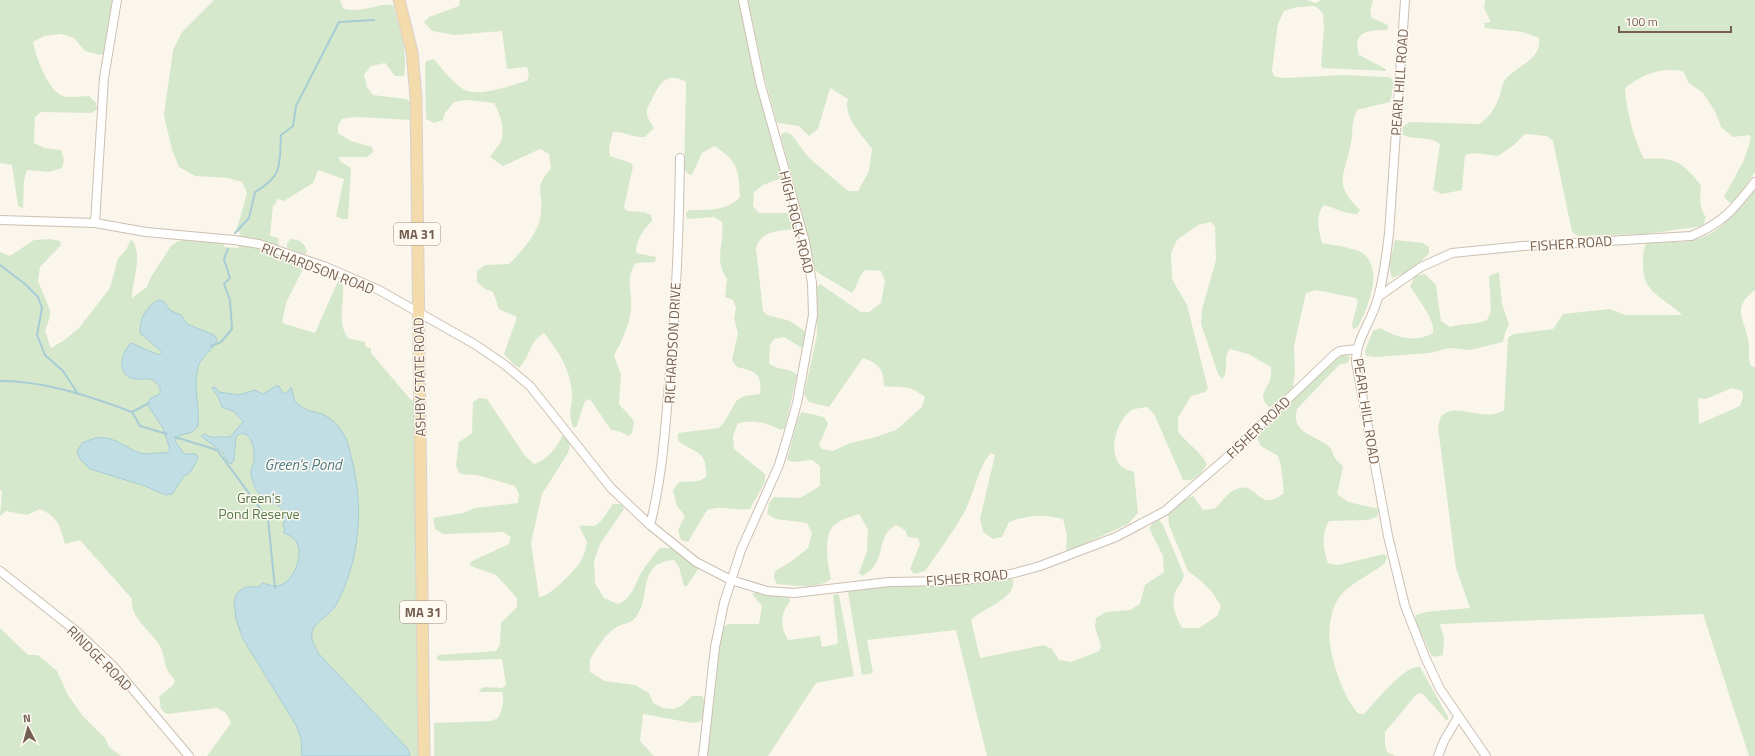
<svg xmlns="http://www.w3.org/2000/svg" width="1755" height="756" font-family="'Titillium Web',sans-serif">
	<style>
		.green { fill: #d6e8cb; fill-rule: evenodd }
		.water { fill: #c1dee4; stroke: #a8ccd5 }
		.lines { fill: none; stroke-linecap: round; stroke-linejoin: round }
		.stream { stroke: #a8ccd5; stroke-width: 2 }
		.minor-casing { stroke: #cdbfb2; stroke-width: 10 }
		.major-casing { stroke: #d8d2ce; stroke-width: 13 }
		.minor { stroke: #fff; stroke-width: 8 }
		.major { stroke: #f3dbab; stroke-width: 11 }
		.labels { text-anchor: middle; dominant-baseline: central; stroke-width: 3; stroke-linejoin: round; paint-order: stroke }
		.shield { fill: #fefaf2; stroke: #9e8e81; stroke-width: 1 }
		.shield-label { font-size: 13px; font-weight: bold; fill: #755f50 }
		.street-label { font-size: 14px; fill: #755f50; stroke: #fefaf2 }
		.park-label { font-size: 14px; fill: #557949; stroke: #fefaf2 }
		.water-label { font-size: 15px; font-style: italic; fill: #4c7a85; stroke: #fefaf2 }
	</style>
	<rect width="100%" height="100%" fill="#fbf6ec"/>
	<path class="green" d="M 0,0 L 113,0 L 105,53 L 100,55 L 85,51 L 74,38 L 61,34 L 44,36 L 33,42 C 36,57 48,91 63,96 C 70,98 82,96 89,96 L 96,103 L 97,109 L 92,113 L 41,112 L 35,117 L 34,143 L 44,148 L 61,150 L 64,160 L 62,168 L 49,172 L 27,170 L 24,180 L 23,208 L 18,206 L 12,165 L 0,163 Z
		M 214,0 L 340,0 L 343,8 C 360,15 386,0 393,6 C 400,28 408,52 404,76 L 395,76 L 385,63 L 371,66 L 364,75 L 367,87 L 373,95 L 406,99 L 414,105 L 412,120 L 355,117 L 342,119 L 338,126 L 338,133 L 351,141 L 372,147 L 373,152 L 367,157 L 339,157 L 340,161 L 351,168 L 348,219 L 342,219 L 336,216 L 344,179 L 318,170 L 313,183 L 284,201 L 277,199 L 275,205 L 273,205 L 270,236 L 278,238 L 279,246 L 241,236 L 237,228 L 247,193 L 242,182 L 227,178 L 195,176 L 179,167 L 172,150 L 164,115 L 173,50 L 182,32 Z
		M 460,0 L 739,0 L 748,43 L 782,178 L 763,185 L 754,192 L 753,206 L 759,213 L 790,213 L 795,229 C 779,231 762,230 756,248 L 763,311 L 767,315 L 790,321 L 806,332 L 802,348 L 784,337 L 774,339 L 770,345 L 769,363 C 777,371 790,367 797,375 L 785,428 L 781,430 C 766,422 754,420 738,423 L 733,436 L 734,449 L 765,474 L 765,482 L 750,509 C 735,511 722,505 707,510 L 688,542 L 681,540 L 678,530 L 685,516 L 677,506 L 673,490 L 679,482 L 699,481 L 706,477 C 708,451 695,453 678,441 L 678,433 L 719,428 L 725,421 L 736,401 L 744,396 L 760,394 C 763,373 754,371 737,367 L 732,360 L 738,333 L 734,318 L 736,308 L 733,300 L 725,297 L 727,279 C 713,259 725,244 722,222 L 714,217 L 687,219 L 686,213 L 689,210 C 708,210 727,211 740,197 C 739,171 738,160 714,146 L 702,153 L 692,175 L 688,174 L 684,169 L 686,87 L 686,82 C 666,71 660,83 652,99 C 651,102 647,107 647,111 C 646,117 651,123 654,128 L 645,137 C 634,138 619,130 613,132 L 609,148 L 610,156 L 631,163 L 633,167 L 624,207 L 627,211 L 644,212 L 651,215 L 652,221 C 643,230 636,240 636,253 L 656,257 L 655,262 L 636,263 C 624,279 633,294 631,311 C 629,326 621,343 614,355 L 621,375 L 619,404 L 634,421 L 632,433 L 628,436 L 621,432 L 611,430 L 590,399 L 585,401 L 577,426 L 574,428 C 567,414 572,409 572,395 C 571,370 559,352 544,333 C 530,340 530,357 519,368 L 513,364 L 504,354 L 517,317 L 499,309 L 493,292 L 485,289 L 477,282 L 477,271 L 485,265 L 509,264 C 522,251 540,232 541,212 C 543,190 533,189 551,168 L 549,154 L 540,149 L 503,166 L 490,157 C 493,152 499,146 501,141 C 505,129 500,113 494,103 L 467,100 L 454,102 L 445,113 L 443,120 L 434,123 L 426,119 L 425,68 L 426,61 L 434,59 C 441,68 455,85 465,90 C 481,97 511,85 527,81 L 529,75 L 527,67 L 507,69 L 502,31 L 455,35 L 432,31 L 424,22 L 429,17 L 459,6 Z
		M 748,0 L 1306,0 L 1316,3 L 1321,0 L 1373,0 L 1370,11 L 1372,18 L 1388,25 L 1387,30 C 1368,30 1352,31 1359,55 L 1386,69 L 1386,71 L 1323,68 L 1321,66 L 1324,28 L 1323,13 L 1315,6 L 1297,7 L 1284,11 L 1278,24 L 1272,71 L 1274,76 L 1284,78 L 1342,75 L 1388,77 L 1392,79 L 1394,84 L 1390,102 L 1357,110 C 1350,126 1354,129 1351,143 C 1345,175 1332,184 1360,210 L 1357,214 C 1345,214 1336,208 1324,205 C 1314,218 1319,229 1322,243 C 1332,245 1357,248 1364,254 C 1384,272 1367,309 1358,327 L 1353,329 L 1352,324 L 1358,302 L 1356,298 L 1316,290 L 1306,293 L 1294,346 L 1295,374 L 1293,387 L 1276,404 L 1269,407 C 1258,396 1265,392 1270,380 C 1271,377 1271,371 1271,367 L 1248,354 L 1230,349 C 1222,357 1230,371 1222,379 L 1218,374 L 1201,324 L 1202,309 L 1216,260 L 1215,227 L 1211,222 L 1198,225 L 1177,240 L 1171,253 L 1172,279 L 1187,305 L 1208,389 L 1205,392 L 1191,396 L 1178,418 L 1178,432 C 1188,444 1200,451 1207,464 C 1202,473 1194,482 1183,480 L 1154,414 L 1147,407 C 1143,408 1136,408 1132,410 C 1116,420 1107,454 1122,467 C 1125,469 1131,471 1134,472 L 1138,513 L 1128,524 L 1073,549 L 1066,550 L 1067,535 L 1063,519 C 1044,514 1027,515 1009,522 L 1002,537 L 993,539 L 983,532 L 980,519 L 995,455 L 991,453 C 980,463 973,496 965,511 C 953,532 939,551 925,571 L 914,574 L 910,569 L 920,544 L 918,538 L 908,537 L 905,530 L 896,525 C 874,536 889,562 862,576 L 859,573 L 867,551 L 868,529 L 859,514 C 851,517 836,520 831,529 C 824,540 828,566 831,579 C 816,590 794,585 777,584 L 774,578 L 775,571 L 792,561 L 808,548 L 812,533 L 807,523 L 776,519 L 767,514 L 769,503 L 774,497 L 800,498 L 820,486 L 820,466 L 812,460 L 793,462 L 787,460 L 798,418 L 802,412 L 824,417 L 828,424 L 819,445 L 822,449 L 833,451 L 850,443 L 876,437 L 896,430 L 922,407 L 925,397 C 906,383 903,389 884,386 C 884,369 879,364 863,358 L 829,407 L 809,402 L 804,394 L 817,335 L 817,287 L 820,284 L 861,312 L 869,312 L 881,303 L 885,281 L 881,271 L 865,270 C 858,277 858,285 852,293 L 820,274 L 814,269 L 806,229 L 781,137 L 782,133 L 786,132 L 792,135 L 808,157 L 848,191 L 858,191 L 869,171 L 872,149 C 863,136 842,116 848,99 L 830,88 L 818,129 L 809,136 L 799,126 L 777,123 L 764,76 Z
		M 1485,0 L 1755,0 L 1755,172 L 1736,200 L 1730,203 L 1724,197 L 1744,160 L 1751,138 L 1749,135 L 1733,137 L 1721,127 L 1715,111 L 1703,93 L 1689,83 L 1683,71 C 1659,67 1644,74 1625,88 C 1627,113 1633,137 1644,159 C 1675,157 1681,161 1701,185 C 1700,197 1699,208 1706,217 L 1703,226 L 1646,234 L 1578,236 L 1572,232 L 1553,141 L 1547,136 L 1525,134 L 1514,145 L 1498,156 L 1475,153 L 1465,155 L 1462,190 L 1442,194 L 1433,190 L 1440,144 C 1431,136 1415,140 1403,135 L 1402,127 L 1410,122 L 1479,124 C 1491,117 1497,105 1501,91 C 1502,88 1503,82 1505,80 C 1516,66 1542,60 1539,38 L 1523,32 L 1485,28 L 1484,23 L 1491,22 L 1484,8 Z
		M 1755,188 L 1755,290 C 1729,309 1747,322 1749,344 C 1749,352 1748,358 1751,366 L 1755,367 L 1755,756 L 1749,756 L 1703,614 L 1440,624 L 1444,638 L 1443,655 L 1436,657 L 1431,655 L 1415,620 L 1416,615 L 1425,612 L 1470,608 L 1456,568 L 1438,427 L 1441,416 C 1444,414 1447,412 1450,411 C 1465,408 1490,421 1504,410 L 1508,338 L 1513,334 L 1553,329 L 1563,314 L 1609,309 L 1626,315 L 1682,315 C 1664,297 1642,294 1643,263 C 1643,254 1643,249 1647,242 C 1662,242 1679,243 1694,240 C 1721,234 1739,208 1755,188 ZM 1732,388 L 1742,391 L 1743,397 L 1740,406 L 1699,424 L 1698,398 L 1706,399 Z
		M 50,239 L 60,241 L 61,245 L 40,267 L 38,281 L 50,310 L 50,317 L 45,331 L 51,348 L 63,341 L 79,328 L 110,288 L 118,258 L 126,250 L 131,239 C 144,253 132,281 132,298 L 147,287 L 151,277 L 171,246 L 178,241 L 185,240 L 222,243 L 225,247 L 238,248 L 240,245 L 262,249 L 302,263 L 304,266 L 302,271 L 286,303 L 282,323 L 315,333 L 338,281 L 342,282 C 347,299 335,320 348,338 L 365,342 L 366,347 L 371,348 L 371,353 L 411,400 L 417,401 L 418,756 L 207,756 L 231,723 L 226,713 L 217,708 L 166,714 L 161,709 L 159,697 L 173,685 L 175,680 C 172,676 167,672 166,667 C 164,660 164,653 160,646 C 151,630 130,619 132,599 L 80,540 L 65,544 C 60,526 58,517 40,509 L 27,515 L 6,511 L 0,516 L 2,492 L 0,490 L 0,252 L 10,256 L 34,240 Z
		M 290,239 C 299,239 306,243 307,252 L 305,255 L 287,248 L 287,244 Z
		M 1395,240 L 1423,243 L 1429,247 L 1429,253 C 1420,264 1406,274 1392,278 L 1389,266 Z
		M 1499,272 L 1502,304 L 1509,325 L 1505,333 L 1503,342 L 1470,350 L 1449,348 L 1430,353 L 1376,357 L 1366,356 L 1365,350 L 1373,331 L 1380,328 C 1397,338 1415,343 1433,333 C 1436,320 1416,297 1410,286 L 1415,276 L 1425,274 L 1436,285 L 1441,321 L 1450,327 C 1463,323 1475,325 1487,320 L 1491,311 L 1489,276 Z
		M 1340,355 L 1347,355 L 1351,358 L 1347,363 L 1339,365 L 1297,409 C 1291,433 1313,434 1327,445 C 1333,449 1332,453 1335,458 C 1337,461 1341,464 1343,467 L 1337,494 L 1348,502 L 1379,509 L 1377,517 L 1368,520 L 1329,521 C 1321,534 1323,549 1328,563 L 1338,565 L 1384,554 L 1387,557 L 1385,563 C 1371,575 1349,583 1338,599 C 1331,610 1328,630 1330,644 C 1332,663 1345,701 1359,714 L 1364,714 C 1375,703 1405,664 1420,667 L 1448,717 L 1448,720 L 1446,720 L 1423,694 L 1419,693 L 1415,696 L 1385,732 L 1385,745 L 1387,752 L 1395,756 L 987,756 L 956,630 L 867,640 L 873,673 L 862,675 L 848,593 L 850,590 L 869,586 L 1006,578 L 1013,580 C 1017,599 982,608 971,620 L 980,658 L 1044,645 L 1052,649 L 1059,660 L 1071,662 L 1099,651 L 1101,646 L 1095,627 L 1096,618 L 1106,612 L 1130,610 L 1140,604 L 1145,585 L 1164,572 L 1163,556 L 1149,528 L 1153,523 L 1159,520 L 1163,525 L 1184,575 C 1183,582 1180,583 1177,589 C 1169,601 1176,617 1182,628 L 1199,628 L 1217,616 L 1221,606 L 1212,592 L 1200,580 L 1188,571 L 1169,525 L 1168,513 L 1184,499 L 1193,496 L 1203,510 C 1207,509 1212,510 1215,508 C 1224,501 1228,490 1240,488 C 1259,484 1258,513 1284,493 L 1281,466 L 1278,456 L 1261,446 L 1257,438 L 1258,433 L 1334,359 Z
		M 479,398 L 487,399 L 525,456 L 534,464 C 545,461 558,447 562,436 L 566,436 L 570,444 L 568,453 L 542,494 L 531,543 L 539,597 C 550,597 579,567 583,557 C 585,552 586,547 587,542 L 579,526 C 585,525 588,526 593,526 C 601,525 608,510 613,504 L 621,504 L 624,509 L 600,544 L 594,561 L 595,583 L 604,598 L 618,604 C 631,599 634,587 640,575 C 645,566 653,556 660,548 L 672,548 L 699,568 L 687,586 L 684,586 L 679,567 L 674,560 C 636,563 652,596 636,617 C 631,624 623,623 617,627 C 608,631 594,651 590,660 C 589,664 590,668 590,672 L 605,681 L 635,685 L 649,693 L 653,703 L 663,708 L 674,709 L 681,706 L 692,696 L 702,696 L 704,700 L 704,718 L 699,722 L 692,723 L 643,714 L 640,741 L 654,756 L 434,756 L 434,723 L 491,721 L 498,718 C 502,710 505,700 502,692 L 480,692 L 479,690 L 484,687 L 502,688 L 506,685 L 502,659 L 441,661 L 436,659 L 439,655 L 496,651 L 500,645 L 501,623 L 517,607 L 517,598 L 496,575 L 471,566 L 470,562 L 509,544 L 511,537 L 503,532 L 443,534 L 435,529 L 433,518 L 463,513 L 475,508 L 518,503 L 519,494 L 515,486 L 477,475 L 460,474 L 456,466 L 459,442 L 472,433 L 473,402 Z
		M 758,591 L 789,598 L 790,602 C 780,613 780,627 788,640 L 820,636 L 822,647 L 837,644 L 838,641 L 833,596 L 836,594 L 839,595 L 854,676 L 816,683 L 768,756 L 707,756 L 719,637 L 723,627 L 728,624 L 759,624 L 762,606 L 752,594 Z
		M 0,628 L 28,655 L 38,655 L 57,671 L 68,695 L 82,715 L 105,738 L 109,747 L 121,756 L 0,756 Z"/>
	<path class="water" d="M 158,300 L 163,301 L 171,311 L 181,315 L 187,324 L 214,335 L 217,339 C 215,349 201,356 198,367 C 193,387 200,406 198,426 L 192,432 L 178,436 L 175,441 L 184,454 L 196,454 L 198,458 L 190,473 L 184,476 L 172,494 L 166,495 L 142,485 L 90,469 L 80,459 L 77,452 L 82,443 C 105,433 110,438 131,449 C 135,451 141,454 145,454 C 152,454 159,452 167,453 L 170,449 L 163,428 L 147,404 L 151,398 L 160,394 L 160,387 C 157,384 155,380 150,379 C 146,378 140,380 135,379 C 115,376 121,353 131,343 L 159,355 L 162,352 L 140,333 C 140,318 145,308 158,300 Z
		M 276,386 L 279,386 L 282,392 L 286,394 L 291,387 C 294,392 292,398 297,403 C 305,412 314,411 324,415 C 334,420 342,429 346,439 C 349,445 350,453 352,460 C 364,508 360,560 336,605 C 331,614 317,621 313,629 C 309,637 315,647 319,654 L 408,749 L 410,756 L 302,756 L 301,738 L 296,725 L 243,639 L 236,619 L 234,602 L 237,593 L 245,587 L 259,587 L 262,583 C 268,584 274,588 281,585 C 295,579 306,551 294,539 C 292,536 287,535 283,532 L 285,530 L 283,525 C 292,500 260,505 254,485 C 253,481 250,475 251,470 C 251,467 254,464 254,461 C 255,451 253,435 242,433 L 236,436 L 234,460 L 231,464 L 227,461 L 223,453 L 201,436 L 204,434 L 211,437 L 230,437 L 243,422 L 235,412 L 222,407 L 219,398 L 212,388 L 215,387 L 219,392 L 239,395 L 255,390 L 263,394 Z"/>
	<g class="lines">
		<path class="stream" d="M 235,233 L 249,218 L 255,192 C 284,175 279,165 281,135 L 293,126 L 296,106 L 339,22 L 374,20
			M 0,265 L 25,284 L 38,297 L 42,308 L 37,335 L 45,355 L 63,371 L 78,394
			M 211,346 L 221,342 L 232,329 L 230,300 L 224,284 L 230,278 L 224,259 L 228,249
			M 0,381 C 46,381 89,396 132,412 L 140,426 L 167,434
			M 132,412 L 149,403
			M 175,437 L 217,450 L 268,519 L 275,588"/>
		<g class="minor-casing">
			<path id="minor" d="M 1405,0 L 1389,234 C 1386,256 1384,279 1377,301 C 1371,322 1356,339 1356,362 L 1388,536 L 1405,606 L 1425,657 L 1440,689 L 1486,756
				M 0,220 L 95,223 L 146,232 L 234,240 L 259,244 L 326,267 L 379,290 L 476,345 L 505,365 L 530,386 L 611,488 L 650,525 L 696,562 L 731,580 L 767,591 L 794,593 L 889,582 L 956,581 L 1011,574 L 1040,566 L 1116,537 L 1165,511 L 1224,460 L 1335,354 L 1340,351 L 1357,349
				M 95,223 L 104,78 L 117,0
				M 1378,297 L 1421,267 L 1452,253 L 1523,246 L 1691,236 C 1723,223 1734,209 1755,182
				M 650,525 C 662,479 665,431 669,384 C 676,309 679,233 680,158
				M 0,571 L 76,631 L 114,667 L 189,756
				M 703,756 L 715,647 L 724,603 L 741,550 L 779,465 L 788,435 L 797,403 L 813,315 L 812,283 L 805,242 L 760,82 L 743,0
				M 1438,756 L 1444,741 L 1458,717"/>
		</g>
		<g class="major-casing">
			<path id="major" d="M 399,0 L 412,52 L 416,97 L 424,756"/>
		</g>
		<use href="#minor" class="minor"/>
		<use href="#major" class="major"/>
	</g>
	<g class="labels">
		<g class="shield">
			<rect x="394" y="223" width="46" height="22" rx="3"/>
			<rect x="400" y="601" width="46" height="22" rx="3"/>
		</g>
		<g class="shield-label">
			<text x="417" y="234">MA 31</text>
			<text x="423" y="612">MA 31</text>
		</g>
		<g class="street-label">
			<text transform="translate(1399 82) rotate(-86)">PEARL HILL ROAD</text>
			<text transform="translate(797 222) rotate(76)">HIGH ROCK ROAD</text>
			<text transform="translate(1571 243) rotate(-4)">FISHER ROAD</text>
			<text transform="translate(318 268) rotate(21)">RICHARDSON ROAD</text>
			<text transform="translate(672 343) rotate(-87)">RICHARDSON DRIVE</text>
			<text transform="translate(419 377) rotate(-91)">ASHBY STATE ROAD</text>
			<text transform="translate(1367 411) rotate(81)">PEARL HILL ROAD</text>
			<text transform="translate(1258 427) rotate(-44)">FISHER ROAD</text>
			<text transform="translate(967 577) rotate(-5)">FISHER ROAD</text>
			<text transform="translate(100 658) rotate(45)">RINDGE ROAD</text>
		</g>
		<g class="park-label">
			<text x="259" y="497">Green's<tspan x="259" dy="16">Pond Reserve</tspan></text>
		</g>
		<g class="water-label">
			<text x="303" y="464">Green's Pond</text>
		</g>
	</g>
	<g transform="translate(28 728) rotate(354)" stroke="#fefaf2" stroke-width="3" paint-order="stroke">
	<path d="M0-3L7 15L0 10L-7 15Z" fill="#755f50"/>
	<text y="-6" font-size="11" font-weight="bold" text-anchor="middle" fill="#755f50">N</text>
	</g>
	<path d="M1619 26v6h112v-6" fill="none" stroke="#755f50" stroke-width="2"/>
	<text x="1625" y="26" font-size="12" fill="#755f50" stroke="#fefaf2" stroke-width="3" paint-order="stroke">100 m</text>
</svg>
